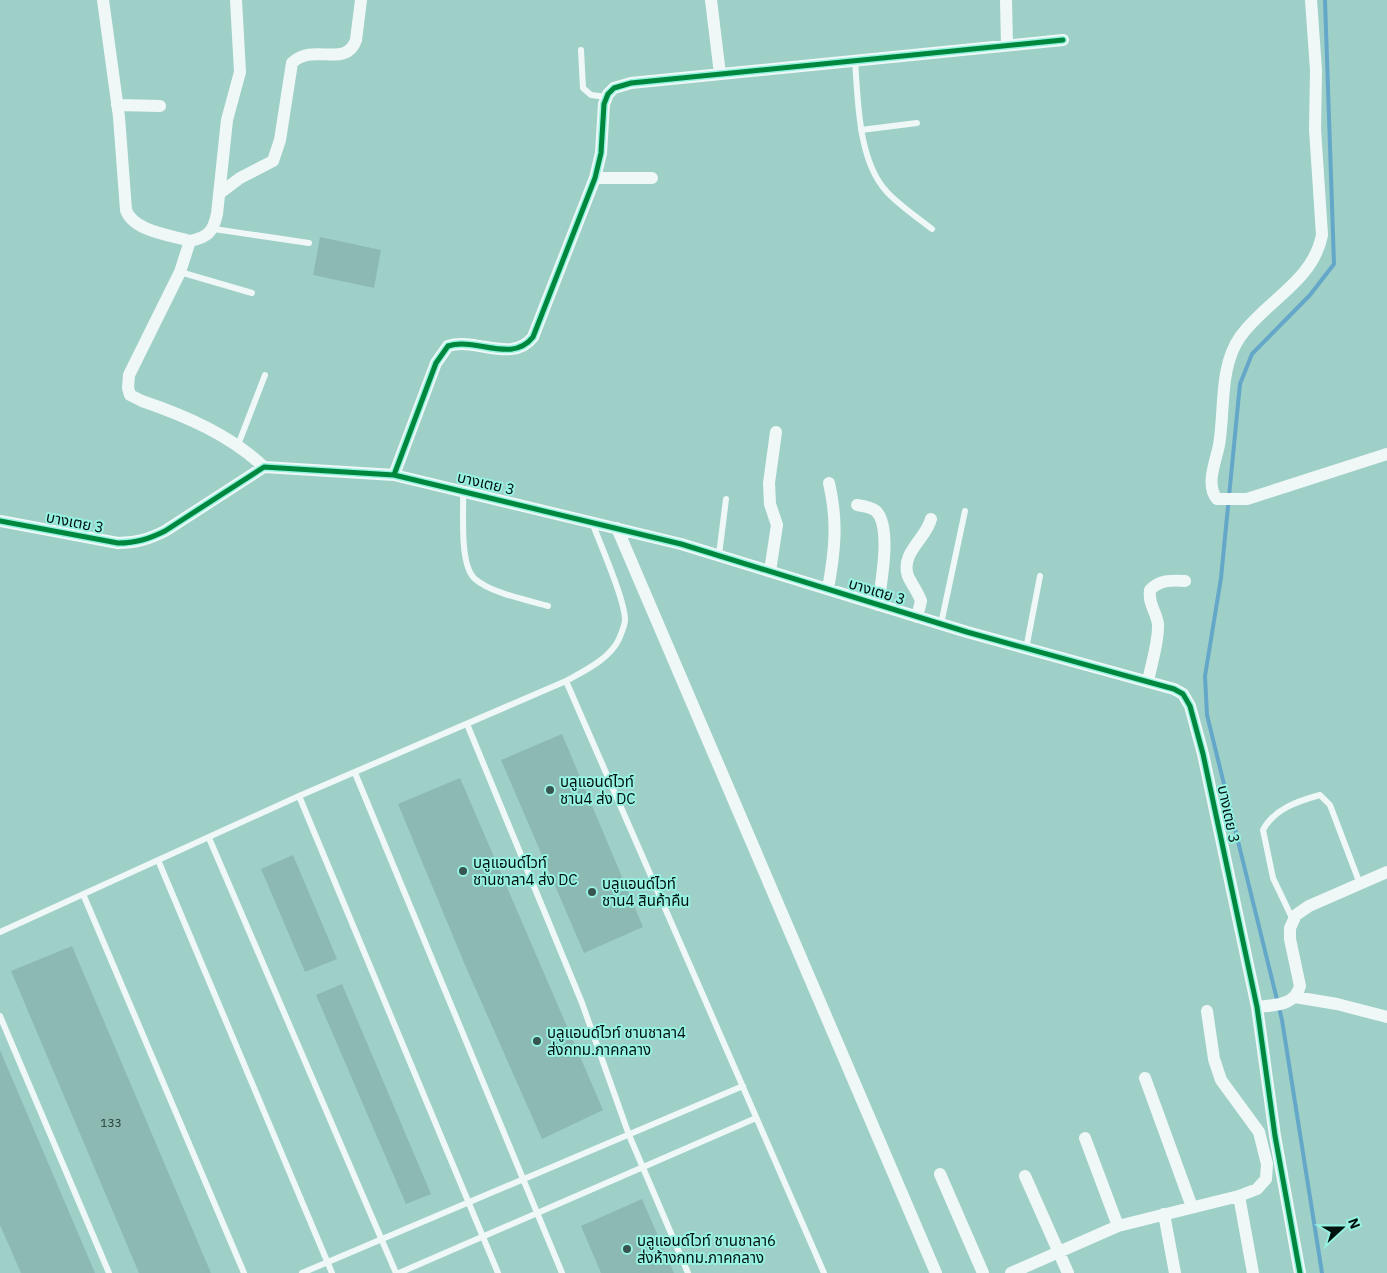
<svg xmlns="http://www.w3.org/2000/svg" width="1387" height="1273" font-family="'IBM Plex Sans','Noto Sans Thai',sans-serif">
	<style>
		.lines { fill: none; stroke-linecap: round; stroke-linejoin: round }
		.stream { stroke: #64a7c9; stroke-width: 4 }
		.building { fill: #8db9b3 }
		.lane { stroke: #f0f8f7; stroke-width: 6 }
		.street { stroke: #f0f8f7; stroke-width: 12 }
		.cycleway-casing { stroke: #97f2e2; stroke-width: 8 }
		.cycleway { stroke: #00873e; stroke-width: 5 }
		.poi-dot { fill: #37544f; stroke: #97f2e2; stroke-width: 2 }
		.labels { text-anchor: middle; dominant-baseline: central; stroke-width: 4; stroke-linejoin: round; paint-order: stroke }
		.number-label { font-size: 12px; fill: #233c37 }
		.street-label { font-size: 15px; fill: #00120e; stroke: #97f2e2 }
		.poi-label { font-size: 15px; fill: #00120e; stroke: #97f2e2; text-anchor: start }
	</style>
	<rect width="100%" height="100%" fill="#9ed0c8"/>
	<g class="lines">
		<path class="stream" d="M 1322,1273 L 1282,1020 L 1207,715 L 1205,676 L 1221,578 L 1240,384 L 1252,354 L 1310,295 L 1334,264 L 1325,0"/>
	</g>
	<path class="building" d="M 320,237 L 381,250 L 374,288 L 313,275 Z
		M 562,734 L 643,927 L 584,953 L 501,760 Z
		M 460,778 L 603,1110 L 542,1139 L 465,965 L 398,804 Z
		M 293,855 L 337,959 L 305,972 L 261,869 Z
		M 72,946 L 211,1273 L 139,1273 L 11,971 Z
		M 342,984 L 431,1194 L 406,1204 L 316,995 Z
		M 0,1050 L 95,1273 L 21,1273 L 0,1225 Z
		M 642,1199 L 674,1273 L 601,1273 L 581,1226 Z"/>
	<g class="lines">
		<path class="lane" d="M 581,50 L 583,88 L 591,95 L 607,97
			M 855,60 C 858,101 858,161 887,192 C 900,206 917,217 932,229
			M 861,130 L 917,123
			M 214,229 L 309,243
			M 180,272 L 252,293
			M 238,445 L 265,375
			M 463,492 C 464,513 459,565 475,579 C 491,593 527,600 548,606
			M 719,555 L 726,499
			M 941,624 L 965,511
			M 1026,649 L 1040,576
			M 566,681 L 824,1273
			M 467,724 L 582,1003 L 629,1135 L 688,1273
			M 355,773 L 562,1273
			M 299,796 L 498,1273
			M 209,838 L 396,1273
			M 158,860 L 332,1273
			M 83,894 L 244,1273
			M 1293,920 L 1273,878 L 1263,830 C 1274,809 1298,801 1320,795 L 1330,805 L 1360,884
			M 0,932 L 299,796 L 566,681 C 584,671 610,659 619,639 C 621,634 625,625 625,620 C 625,600 600,544 592,522
			M 0,1016 L 109,1273
			M 302,1273 L 743,1086
			M 399,1273 L 756,1118"/>
		<path class="street" d="M 103,0 L 119,117 L 126,210 C 133,231 170,235 190,241 L 180,272 L 129,375 L 128,388 L 130,395 L 142,401 C 186,416 230,435 264,467
			M 711,0 L 720,74
			M 1006,0 L 1007,45
			M 1311,0 L 1316,70 L 1315,129 L 1322,235 C 1313,282 1265,301 1240,337 C 1219,367 1225,411 1219,445 C 1216,461 1205,485 1217,499 L 1247,499 L 1387,454
			M 117,105 L 160,106
			M 595,178 L 652,178
			M 220,193 L 240,178 L 273,161 L 280,140 L 292,63 C 312,42 346,69 356,40 L 361,0
			M 190,241 C 208,237 213,232 217,214 L 227,120 L 240,72 L 236,0
			M 394,475 L 436,363 L 448,346 C 476,337 512,364 533,337 L 595,178 L 601,153 L 604,104 L 608,94 L 614,88 L 631,83 L 1063,40
			M 857,505 C 864,506 871,507 876,511 C 892,527 881,583 878,605
			M 0,521 L 118,543 C 136,543 149,539 165,531 L 264,467 L 394,475 L 681,544 L 967,632 L 1174,689 L 1183,694 L 1190,706 L 1203,754 L 1257,1007 L 1275,1136 L 1300,1273
			M 617,528 L 936,1273
			M 770,571 L 777,525 L 770,504 L 769,483 L 776,432
			M 828,589 C 835,550 838,522 829,483
			M 917,617 L 921,601 C 918,592 912,585 908,576 C 900,553 926,539 931,519
			M 1148,682 C 1151,664 1159,642 1158,624 C 1156,611 1148,604 1150,590 C 1159,580 1171,580 1185,581
			M 1295,997 L 1337,1004 L 1387,1017
			M 1257,1007 C 1274,1005 1295,1006 1300,986 L 1290,939 L 1290,928 L 1296,915 L 1309,906 L 1387,872
			M 1145,1078 L 1192,1207
			M 1085,1138 L 1118,1226
			M 940,1174 L 983,1273
			M 1025,1176 L 1068,1273
			M 1239,1196 L 1253,1273
			M 1164,1214 L 1175,1273
			M 1011,1273 L 1118,1226 L 1239,1196 L 1257,1189 L 1266,1179 L 1267,1164 L 1259,1132 L 1221,1080 L 1214,1059 L 1207,1011"/>
		<g class="cycleway-casing">
			<path id="cycleway" d="M 394,475 L 436,363 L 448,346 C 476,337 512,364 533,337 L 595,178 L 601,153 L 604,104 L 608,94 L 614,88 L 631,83 L 1063,40
				M 0,521 L 118,543 C 136,543 149,539 165,531 L 264,467 L 394,475 L 681,544 L 967,632 L 1174,689 L 1183,694 L 1190,706 L 1203,754 L 1257,1007 L 1275,1136 L 1300,1273"/>
		</g>
		<use href="#cycleway" class="cycleway"/>
	</g>
	<g class="poi-dot">
		<circle cx="550" cy="790" r="5"/>
		<circle cx="463" cy="871" r="5"/>
		<circle cx="592" cy="892" r="5"/>
		<circle cx="537" cy="1041" r="5"/>
		<circle cx="627" cy="1249" r="5"/>
	</g>
	<g class="labels">
		<g class="number-label">
			<text x="111" y="1122">133</text>
		</g>
		<g class="street-label">
			<text transform="translate(486 483) rotate(13)">บางเตย 3</text>
			<text transform="translate(75 522) rotate(11)">บางเตย 3</text>
			<text transform="translate(877 591) rotate(17)">บางเตย 3</text>
			<text transform="translate(1229 814) rotate(78)">บางเตย 3</text>
		</g>
		<g class="poi-label">
			<text x="560" y="781">บลูแอนด์ไวท์<tspan x="560" dy="17">ชาน4 ส่ง DC</tspan></text>
			<text x="473" y="862">บลูแอนด์ไวท์<tspan x="473" dy="17">ชานชาลา4 ส่ง DC</tspan></text>
			<text x="602" y="883">บลูแอนด์ไวท์<tspan x="602" dy="17">ชาน4 สินค้าคืน</tspan></text>
			<text x="547" y="1032">บลูแอนด์ไวท์ ชานชาลา4<tspan x="547" dy="17">ส่งกทม.ภาคกลาง</tspan></text>
			<text x="637" y="1240">บลูแอนด์ไวท์ ชานชาลา6<tspan x="637" dy="17">ส่งห้างกทม.ภาคกลาง</tspan></text>
		</g>
	</g>
	<g transform="translate(1342 1228) rotate(69)" stroke="#97f2e2" stroke-width="4" paint-order="stroke">
	<path d="M0-4L9 19L0 12L-9 19Z" fill="#00120e"/>
	<text y="-8" font-size="14" font-weight="bold" text-anchor="middle" fill="#00120e">N</text>
	</g>
</svg>
